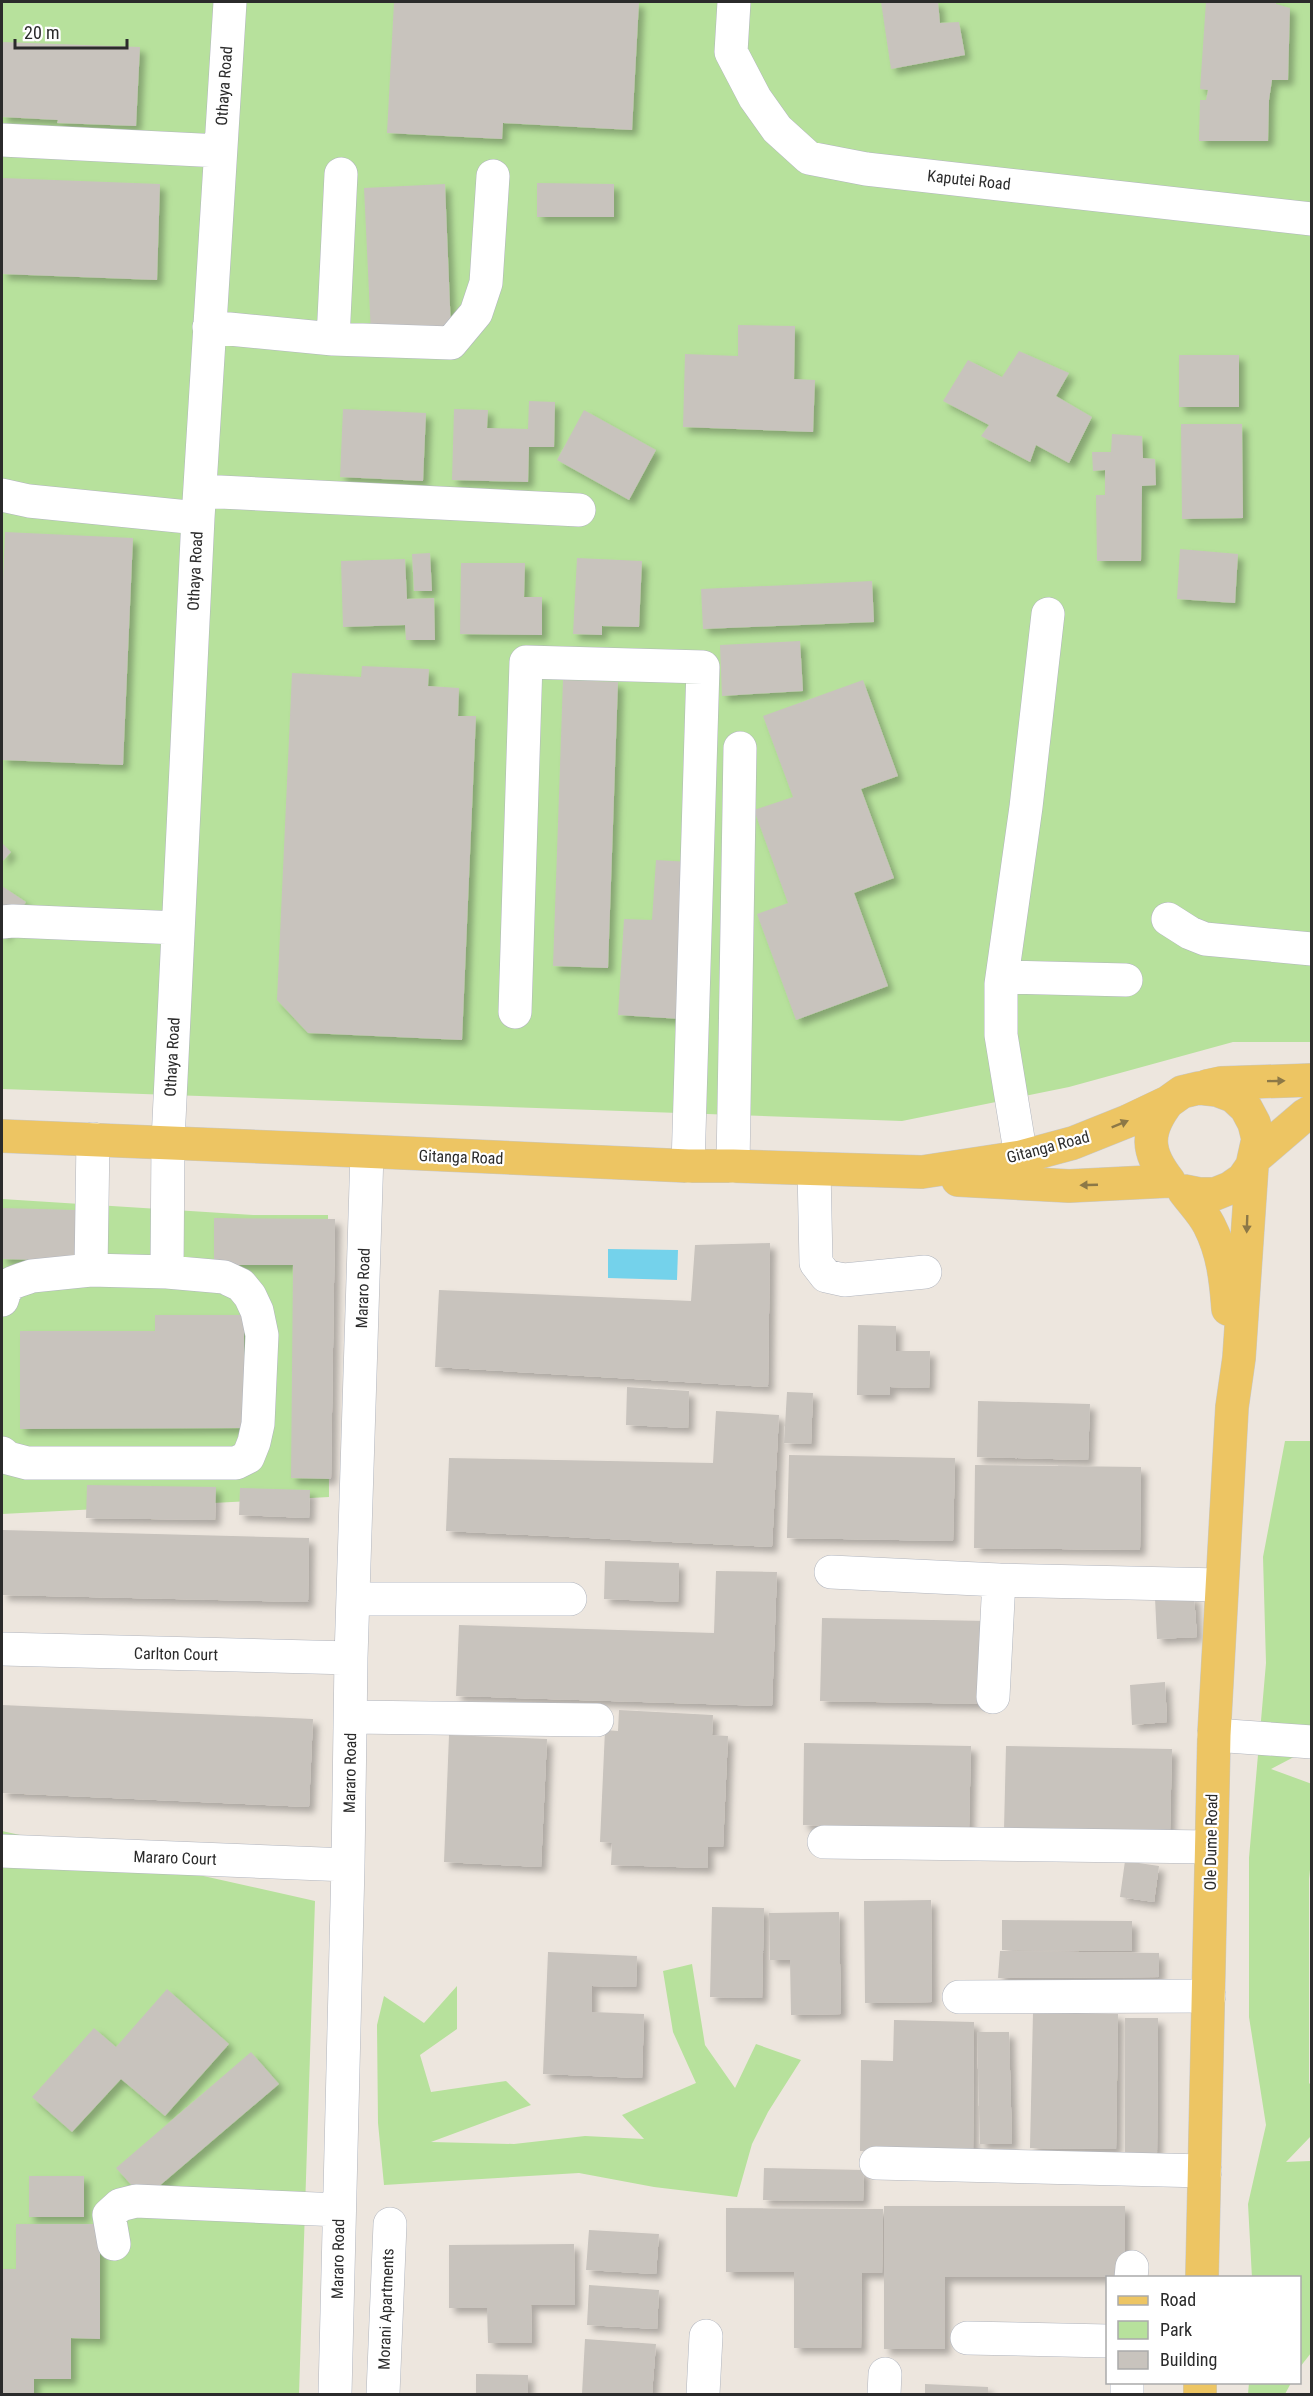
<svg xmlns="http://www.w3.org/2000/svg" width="1313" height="2396" font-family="'Roboto Condensed',sans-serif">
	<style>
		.green { fill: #b7e19c }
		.water { fill: #74d2eb }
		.building { fill: #c8c3bd; filter: url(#shadow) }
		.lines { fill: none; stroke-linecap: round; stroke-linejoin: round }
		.minor-casing { stroke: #b1b5be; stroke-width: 34 }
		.major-casing { stroke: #c8c8c8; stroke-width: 34 }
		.minor { stroke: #fff; stroke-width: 33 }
		.major { stroke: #edc563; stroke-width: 33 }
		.oneway { fill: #8c7847 }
		.labels { text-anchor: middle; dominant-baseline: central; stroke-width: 4.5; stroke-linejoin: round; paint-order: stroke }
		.street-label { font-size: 16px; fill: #2b2b2b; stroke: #fff }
	</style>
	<defs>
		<filter id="shadow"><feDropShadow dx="5.5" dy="5.5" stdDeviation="3" flood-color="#0004"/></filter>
	</defs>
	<rect width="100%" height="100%" fill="#ede6de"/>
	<path class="green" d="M 2,2 L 1311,2 L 1311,1042 L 1233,1042 L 1069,1087 L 902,1121 L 2,1089 Z
		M 2,1199 L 253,1215 L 328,1215 L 329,1497 L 2,1514 Z
		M 1285,1441 L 1311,1441 L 1311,1748 L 1271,1769 L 1312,1784 L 1312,1851 L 1309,1879 L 1309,2083 L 1312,2086 L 1311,2136 L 1286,2162 L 1311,2161 L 1311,2353 L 1300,2367 L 1300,2278 L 1252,2278 L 1248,2204 L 1266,2125 L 1249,2017 L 1249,1858 L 1266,1663 L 1263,1557 Z
		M 2,1831 L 315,1901 L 299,2394 L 2,2394 Z
		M 692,1964 L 705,2045 L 735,2088 L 756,2044 L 801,2060 L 768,2112 L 752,2144 L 737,2197 L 654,2187 L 579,2173 L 384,2185 L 378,2123 L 377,2025 L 384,1996 L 424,2023 L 457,1986 L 457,2029 L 420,2055 L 431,2092 L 506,2081 L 531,2105 L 431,2142 L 514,2144 L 585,2136 L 644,2139 L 622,2115 L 696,2083 L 673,2032 L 663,1971 Z
		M 1249,2383 L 1249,2382 L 1291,2383 L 1285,2394 L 1248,2394 Z"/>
	<path class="water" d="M 608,1249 L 678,1250 L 677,1280 L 608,1278 Z"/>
	<path class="building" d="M 394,2 L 639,2 L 632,130 L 503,123 L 502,139 L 387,133 Z
		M 881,2 L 938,2 L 940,23 L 959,22 L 965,55 L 891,69 Z
		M 1206,2 L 1276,2 L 1276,4 L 1290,8 L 1288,80 L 1272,80 L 1269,100 L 1268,141 L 1199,141 L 1200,100 L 1206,100 L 1208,90 L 1200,89 Z
		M 2,42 L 140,47 L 136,126 L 57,123 L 58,120 L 2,117 Z
		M 2,178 L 160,184 L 157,280 L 2,274 Z
		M 537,183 L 614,184 L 614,217 L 537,217 Z
		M 445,184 L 451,330 L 371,334 L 364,188 Z
		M 738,325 L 795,326 L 794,379 L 815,380 L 813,432 L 683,427 L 685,354 L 738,356 Z
		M 1019,351 L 1069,373 L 1056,396 L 1092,417 L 1069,463 L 1036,445 L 1030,462 L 981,436 L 989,425 L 943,401 L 968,360 L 1002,377 Z
		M 1179,355 L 1239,355 L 1239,407 L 1179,407 Z
		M 529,401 L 555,402 L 554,447 L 529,447 L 528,482 L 452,480 L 454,409 L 488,410 L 487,428 L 528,429 Z
		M 343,409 L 426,413 L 423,481 L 340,477 Z
		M 584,410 L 656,450 L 629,500 L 557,460 Z
		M 1181,424 L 1242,424 L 1243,518 L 1182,519 Z
		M 1112,434 L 1142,436 L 1143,458 L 1155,459 L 1156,485 L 1142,486 L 1141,561 L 1097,561 L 1096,495 L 1105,495 L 1105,470 L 1093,471 L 1092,452 L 1111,452 Z
		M 5,532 L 133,538 L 123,765 L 2,760 L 2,605 Z
		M 1180,549 L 1238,554 L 1235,603 L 1177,599 Z
		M 430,553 L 432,591 L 414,591 L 412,554 Z
		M 577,558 L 642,561 L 639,627 L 602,626 L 602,635 L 573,634 Z
		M 405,559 L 407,599 L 434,598 L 435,640 L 406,640 L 405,625 L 343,627 L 341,561 Z
		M 461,563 L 525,563 L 524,597 L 542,597 L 542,635 L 460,634 Z
		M 872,581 L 874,622 L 703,629 L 701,589 Z
		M 800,641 L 803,691 L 722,696 L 720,645 Z
		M 362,666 L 429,669 L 428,686 L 459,688 L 458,716 L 476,716 L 462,1040 L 308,1033 L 277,1000 L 292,673 L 361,677 Z
		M 563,680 L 618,682 L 608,968 L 553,966 Z
		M 863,680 L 898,776 L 861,789 L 894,878 L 854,893 L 888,986 L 796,1020 L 757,914 L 788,903 L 754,810 L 793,797 L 763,716 Z
		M 2,843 L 11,852 L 2,862 Z
		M 656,860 L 690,862 L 681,1019 L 618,1015 L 624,919 L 652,920 Z
		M 2,886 L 26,902 L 2,939 Z
		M 2,1208 L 76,1210 L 75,1261 L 2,1259 Z
		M 214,1218 L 335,1219 L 331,1479 L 291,1478 L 293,1265 L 214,1265 Z
		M 770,1243 L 768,1387 L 435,1367 L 439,1290 L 691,1301 L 695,1245 Z
		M 155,1315 L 244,1315 L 244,1428 L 20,1429 L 20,1331 L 155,1331 Z
		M 858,1325 L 896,1326 L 896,1351 L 930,1351 L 929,1388 L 890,1387 L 890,1395 L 857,1395 Z
		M 627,1387 L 689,1391 L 688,1428 L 626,1425 Z
		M 787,1392 L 813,1393 L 811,1444 L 784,1443 Z
		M 978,1401 L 1090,1404 L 1088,1460 L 977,1457 Z
		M 716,1411 L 779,1415 L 772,1547 L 446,1531 L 449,1458 L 713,1463 Z
		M 789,1455 L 955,1458 L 953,1541 L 787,1538 Z
		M 975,1465 L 1141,1467 L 1140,1550 L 974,1548 Z
		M 87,1485 L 216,1487 L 215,1520 L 86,1518 Z
		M 240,1488 L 310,1490 L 309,1518 L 239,1515 Z
		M 2,1530 L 309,1538 L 308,1602 L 2,1595 Z
		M 605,1561 L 679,1563 L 678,1602 L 604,1599 Z
		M 716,1571 L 777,1572 L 772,1706 L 456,1696 L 459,1625 L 714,1633 Z
		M 1194,1596 L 1197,1637 L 1157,1639 L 1155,1598 Z
		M 822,1618 L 988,1621 L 987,1704 L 820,1701 Z
		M 1165,1682 L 1167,1722 L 1132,1725 L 1130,1685 Z
		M 2,1705 L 313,1719 L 309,1807 L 2,1793 Z
		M 619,1710 L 713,1715 L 712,1735 L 728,1736 L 723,1847 L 708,1847 L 708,1868 L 611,1865 L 612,1843 L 600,1842 L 605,1730 L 618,1731 Z
		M 449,1735 L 547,1739 L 541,1867 L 444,1862 Z
		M 804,1743 L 971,1746 L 969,1829 L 803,1825 Z
		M 1006,1746 L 1172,1749 L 1170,1832 L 1004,1830 Z
		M 1125,1861 L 1159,1866 L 1154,1902 L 1120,1897 Z
		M 931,1900 L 932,2002 L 865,2003 L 864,1901 Z
		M 712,1907 L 764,1908 L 762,1998 L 710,1997 Z
		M 839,1912 L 841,2014 L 791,2015 L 790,1960 L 770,1960 L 769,1913 Z
		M 1002,1920 L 1132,1921 L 1132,1951 L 1002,1950 Z
		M 1000,1951 L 1159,1953 L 1159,1977 L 998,1978 Z
		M 548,1952 L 637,1956 L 636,1987 L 592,1986 L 592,2012 L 644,2014 L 642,2078 L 543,2074 Z
		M 167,1989 L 229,2044 L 165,2116 L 121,2079 L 72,2132 L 32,2097 L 94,2028 L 116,2047 Z
		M 1033,2012 L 1118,2014 L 1116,2149 L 1030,2148 Z
		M 1125,2018 L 1158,2018 L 1157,2153 L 1125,2153 Z
		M 894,2020 L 974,2022 L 973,2153 L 860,2151 L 861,2060 L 893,2061 Z
		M 977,2032 L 1009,2032 L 1012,2144 L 980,2144 Z
		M 251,2052 L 279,2084 L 144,2199 L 116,2168 Z
		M 764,2168 L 864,2170 L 863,2201 L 763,2200 Z
		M 29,2176 L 84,2176 L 84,2217 L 29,2217 Z
		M 884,2206 L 1125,2206 L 1125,2277 L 945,2277 L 945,2349 L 884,2349 Z
		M 726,2208 L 883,2209 L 882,2273 L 862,2273 L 861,2348 L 794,2348 L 794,2272 L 726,2272 Z
		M 16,2224 L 100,2224 L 100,2339 L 71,2338 L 71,2379 L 34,2379 L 34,2394 L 2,2394 L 2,2269 L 16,2269 Z
		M 589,2230 L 659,2234 L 656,2274 L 586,2270 Z
		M 574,2244 L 575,2305 L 531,2305 L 532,2343 L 488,2343 L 487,2308 L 449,2308 L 449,2245 Z
		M 589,2285 L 659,2290 L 657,2329 L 587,2325 Z
		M 585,2339 L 656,2344 L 652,2394 L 582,2394 Z
		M 476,2374 L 528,2375 L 528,2394 L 476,2394 Z
		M 925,2384 L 988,2387 L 988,2394 L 925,2394 Z"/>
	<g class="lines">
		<g class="minor-casing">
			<path id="minor" d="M 734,2 L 731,52 L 755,98 L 777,129 L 809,158 L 866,169 L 1312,219
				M 2,140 L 220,151
				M 209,327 L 333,339 L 451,343 L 476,313 L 486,283 L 493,176
				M 333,339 L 341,174
				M 200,491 L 579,510
				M 2,495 L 29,501 L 198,518
				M 1168,919 L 1190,933 L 1205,939 L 1312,949
				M 2,922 L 13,921 L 178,928
				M 1002,977 L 1126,980
				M 515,1012 L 526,662 L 703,667 L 688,1166
				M 1021,1157 L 1001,1035 L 1001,984 L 1026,807 L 1048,614
				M 733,1166 L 740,748
				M 814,1169 L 816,1263 L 826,1276 L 844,1280 L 925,1272
				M 91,1270 L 93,1139
				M 167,1272 L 168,1141 L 198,518 L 230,2
				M 2,1300 L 5,1291 L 12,1283 L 20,1280 L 32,1276 L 91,1270 L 167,1272 L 224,1277 L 241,1285 L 250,1296 L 257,1311 L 262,1335 L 258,1424 L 254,1442 L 248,1457 L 236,1463 L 27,1463 L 8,1458 L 2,1453
				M 831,1572 L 999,1580 L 1221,1585
				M 353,1599 L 570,1599
				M 2,1649 L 351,1658
				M 993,1697 L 999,1580
				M 351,1717 L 597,1720
				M 1214,1735 L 1312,1742
				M 824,1842 L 1211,1847
				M 2,1851 L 348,1865
				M 959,1997 L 1209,1996
				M 876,2163 L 1205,2171
				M 114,2244 L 109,2215 L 120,2205 L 136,2201 L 339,2210
				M 1131,2278 L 1132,2267
				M 967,2338 L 1108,2341
				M 335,2394 L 348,1865 L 351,1658 L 367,1153
				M 383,2394 L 390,2224
				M 703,2394 L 706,2336
				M 884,2394 L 885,2374
				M 1127,2394 L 1127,2382"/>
		</g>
		<g class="major-casing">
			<path id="major" d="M 1207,1086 L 1221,1083 L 1312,1080
				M 1168,1102 C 1145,1132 1146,1152 1169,1181
				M 2,1136 C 231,1144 459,1156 688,1166 L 733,1166 L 922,1172 L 1021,1157 L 1073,1143 L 1128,1121 L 1168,1102 L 1182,1092 L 1199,1088 L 1217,1090 L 1233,1096 L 1246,1108 L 1254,1123 L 1258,1139 L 1252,1166 L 1243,1179 L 1230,1188 L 1215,1194 L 1199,1194 L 1184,1191
				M 1256,1157 L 1305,1115 L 1312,1111
				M 958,1180 L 1069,1186 L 1169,1181
				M 1184,1191 C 1192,1202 1203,1213 1209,1225 C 1223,1252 1226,1281 1228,1309
				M 1202,2278 L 1214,1735 L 1232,1407 L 1239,1358 L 1252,1166
				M 1200,2394 L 1200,2382"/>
		</g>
		<use href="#minor" class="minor"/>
		<use href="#major" class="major"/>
	</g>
	<defs><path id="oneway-solid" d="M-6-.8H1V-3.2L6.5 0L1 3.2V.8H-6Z" transform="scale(1.5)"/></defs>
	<g class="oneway">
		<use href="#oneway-solid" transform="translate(1276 1081) rotate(-1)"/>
		<use href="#oneway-solid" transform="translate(1120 1124) rotate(-22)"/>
		<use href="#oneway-solid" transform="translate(1089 1185) rotate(178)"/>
		<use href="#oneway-solid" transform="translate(1247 1224) rotate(92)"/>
	</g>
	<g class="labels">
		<g class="street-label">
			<text transform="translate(224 86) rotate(-86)">Othaya Road</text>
			<text transform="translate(969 180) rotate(6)">Kaputei Road</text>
			<text transform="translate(195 571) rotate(-87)">Othaya Road</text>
			<text transform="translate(172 1057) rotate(-87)">Othaya Road</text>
			<text transform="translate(1048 1147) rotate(-15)">Gitanga Road</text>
			<text transform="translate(461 1157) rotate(2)">Gitanga Road</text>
			<text transform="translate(363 1288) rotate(-88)">Mararo Road</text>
			<text transform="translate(176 1654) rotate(1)">Carlton Court</text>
			<text transform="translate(350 1773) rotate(-89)">Mararo Road</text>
			<text transform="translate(1211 1842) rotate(-89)">Ole Dume Road</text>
			<text transform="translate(175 1858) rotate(2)">Mararo Court</text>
			<text transform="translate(338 2259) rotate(-89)">Mararo Road</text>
			<text transform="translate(386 2309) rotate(-88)">Morani Apartments</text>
		</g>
	</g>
	<rect width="1313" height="2396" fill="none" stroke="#2b2b2b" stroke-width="6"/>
	<rect x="1106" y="2276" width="195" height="108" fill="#ffffff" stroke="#aaaaaa" stroke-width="1.5"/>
	<rect x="1118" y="2296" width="30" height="9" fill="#edc563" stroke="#aaaaaa" stroke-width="1.5"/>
	<text x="1160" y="2306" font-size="18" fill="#2b2b2b">Road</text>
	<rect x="1118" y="2321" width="30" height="18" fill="#b7e19c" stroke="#aaaaaa" stroke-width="1.5"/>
	<text x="1160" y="2336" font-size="18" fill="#2b2b2b">Park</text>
	<rect x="1118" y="2351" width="30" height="18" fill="#c8c3bd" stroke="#aaaaaa" stroke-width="1.5"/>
	<text x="1160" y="2366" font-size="18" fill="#2b2b2b">Building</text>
	<path d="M15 39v9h112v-9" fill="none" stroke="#2b2b2b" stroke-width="3"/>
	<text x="24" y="39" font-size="18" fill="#2b2b2b" stroke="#ffffff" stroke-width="4.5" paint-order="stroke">20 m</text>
</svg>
